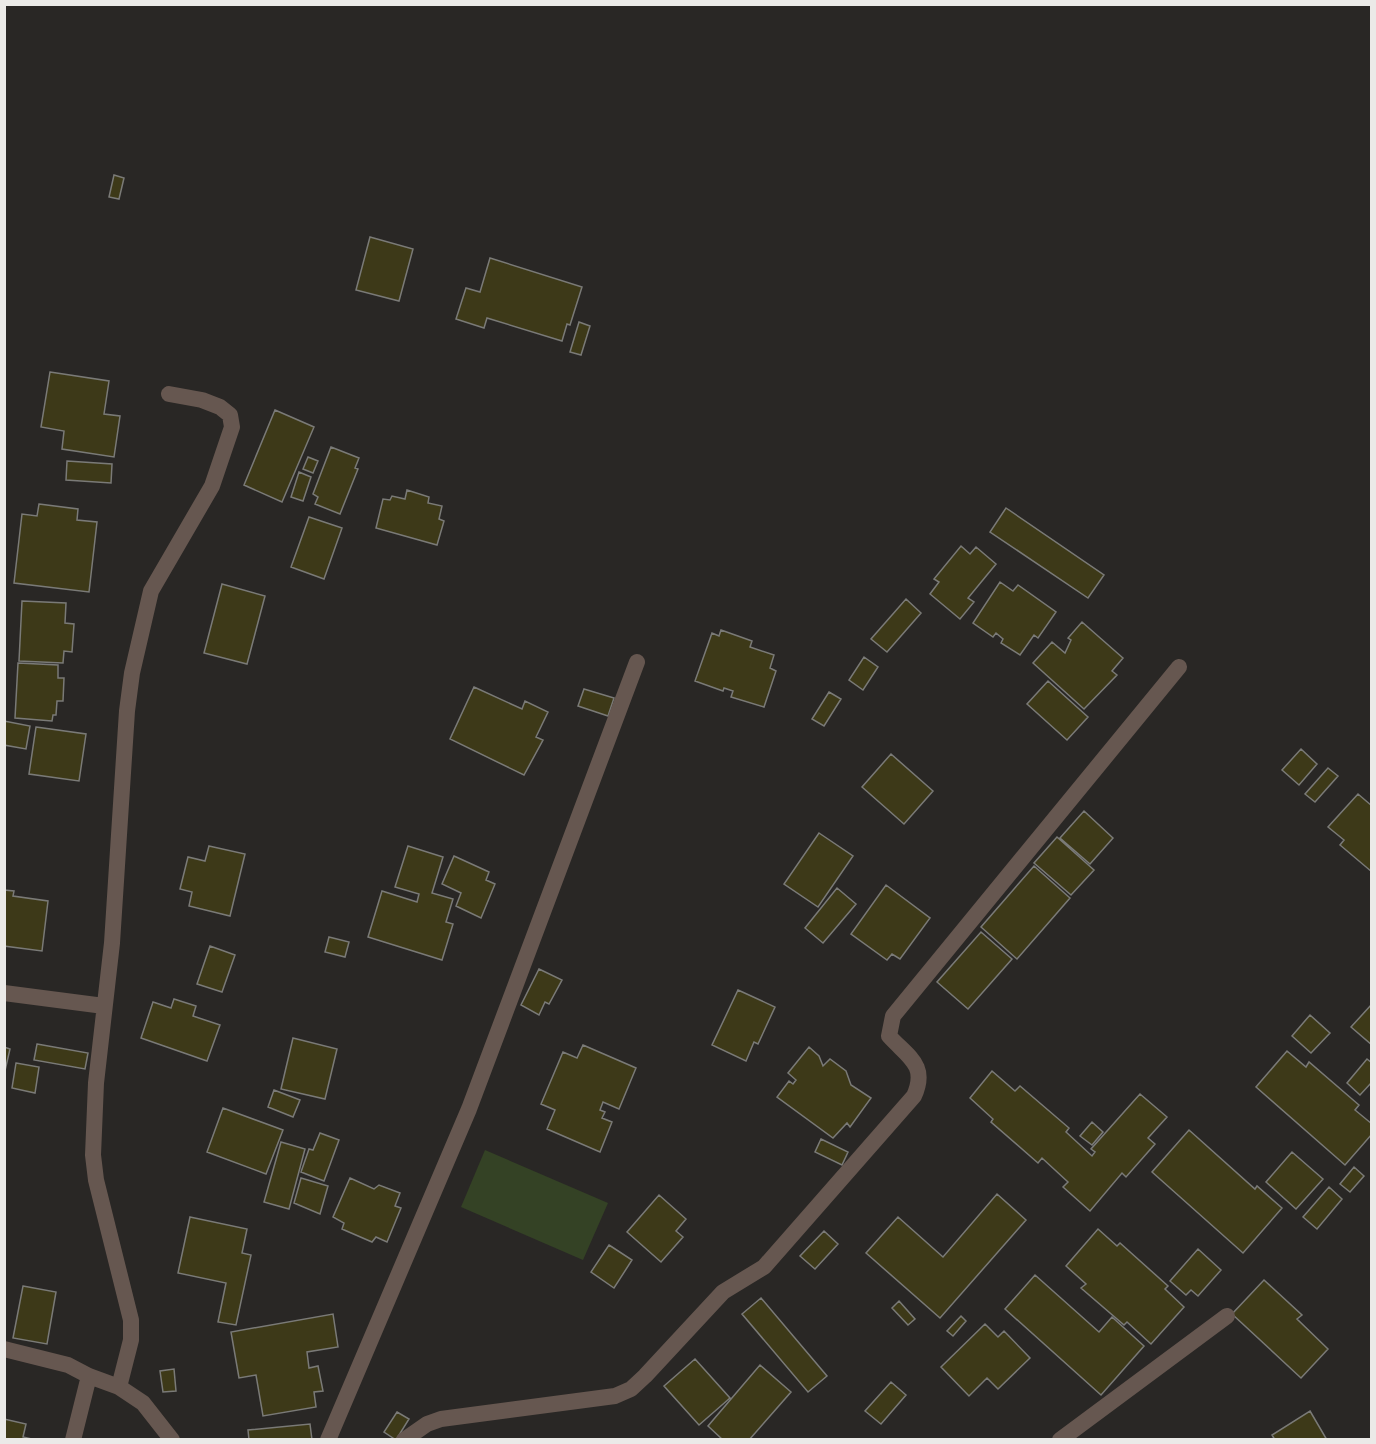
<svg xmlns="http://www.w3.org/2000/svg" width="1376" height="1444" font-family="'Asap Condensed',sans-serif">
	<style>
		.water { fill: #344225 }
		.building { fill: #3d3918; stroke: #7a7a77; stroke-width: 1.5 }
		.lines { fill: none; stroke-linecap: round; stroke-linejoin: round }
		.minor { stroke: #665750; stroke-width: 16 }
	</style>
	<rect width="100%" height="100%" fill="#292725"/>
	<path class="water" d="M 485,1150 L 608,1203 L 583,1260 L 461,1207 Z"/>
	<path class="building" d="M 114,175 L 124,178 L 119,199 L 109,197 Z
		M 370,237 L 413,249 L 399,301 L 356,290 Z
		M 490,258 L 582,287 L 570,325 L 567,324 L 562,341 L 487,318 L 484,328 L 456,319 L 466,288 L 480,292 Z
		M 579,322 L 590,326 L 581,355 L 570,352 Z
		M 50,372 L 109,381 L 104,414 L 120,416 L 114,457 L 62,449 L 64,431 L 41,427 Z
		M 275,410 L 314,427 L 282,502 L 244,485 Z
		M 331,447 L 359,458 L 355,468 L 358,469 L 340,514 L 315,504 L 318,497 L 313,494 Z
		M 308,457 L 318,461 L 313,473 L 303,469 Z
		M 67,461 L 112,464 L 111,483 L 66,480 Z
		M 299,472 L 311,477 L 303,501 L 291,497 Z
		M 407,490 L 429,497 L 428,503 L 442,506 L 439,519 L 444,521 L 437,545 L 376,528 L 383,499 L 390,500 L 392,496 L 405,499 Z
		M 39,504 L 78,509 L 77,520 L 97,522 L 89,592 L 14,583 L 22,514 L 37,516 Z
		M 1006,508 L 1104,575 L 1088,598 L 990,532 Z
		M 309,517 L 342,528 L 324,579 L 291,567 Z
		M 961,546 L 970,554 L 976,547 L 996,564 L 968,598 L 974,602 L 960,619 L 930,594 L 939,582 L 934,579 Z
		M 1000,582 L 1013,591 L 1018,585 L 1056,612 L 1038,638 L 1034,635 L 1020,655 L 1001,643 L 1003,639 L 996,633 L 993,637 L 973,623 Z
		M 222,584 L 265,596 L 247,664 L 204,653 Z
		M 906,599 L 921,613 L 887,652 L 871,639 Z
		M 22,601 L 66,603 L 65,623 L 74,624 L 72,652 L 64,651 L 63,663 L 19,661 Z
		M 1082,622 L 1123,658 L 1112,671 L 1117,675 L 1084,709 L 1033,663 L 1052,642 L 1065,653 L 1071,640 L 1068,638 Z
		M 721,630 L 752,641 L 750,647 L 774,655 L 770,668 L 776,671 L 764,707 L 731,697 L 733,691 L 724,688 L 723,691 L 695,681 L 712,633 L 719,636 Z
		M 864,657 L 878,667 L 863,690 L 849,680 Z
		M 18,663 L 58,665 L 58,678 L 64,678 L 63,701 L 57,701 L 56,715 L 53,715 L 52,721 L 15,718 Z
		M 1048,681 L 1088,717 L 1067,740 L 1027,704 Z
		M 474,687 L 522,709 L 525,701 L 548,712 L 536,737 L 543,740 L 524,775 L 450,739 Z
		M 584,689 L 614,698 L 608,716 L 578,706 Z
		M 829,692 L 841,699 L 824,726 L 812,719 Z
		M 4,721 L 30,726 L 26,749 L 4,745 Z
		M 36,727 L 86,734 L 79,781 L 29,774 Z
		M 1301,749 L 1317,764 L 1299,785 L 1282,770 Z
		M 891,754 L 933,791 L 904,824 L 862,787 Z
		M 1328,768 L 1338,776 L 1315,802 L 1305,794 Z
		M 1358,794 L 1372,806 L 1372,872 L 1340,845 L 1344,840 L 1328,827 Z
		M 1084,811 L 1113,838 L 1090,864 L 1060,838 Z
		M 819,833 L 853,856 L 818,907 L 784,884 Z
		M 1057,837 L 1094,870 L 1071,895 L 1034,863 Z
		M 209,846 L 245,854 L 230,916 L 189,906 L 192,892 L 180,889 L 188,857 L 205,861 Z
		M 408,846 L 443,857 L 432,893 L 453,899 L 446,922 L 453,924 L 442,960 L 368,937 L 382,891 L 417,902 L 419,894 L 395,887 Z
		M 454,856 L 489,872 L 486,880 L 495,884 L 481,918 L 456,906 L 461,893 L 442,884 Z
		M 1034,866 L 1070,898 L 1017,959 L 981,927 Z
		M 886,885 L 930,918 L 900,959 L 892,954 L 887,960 L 851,934 Z
		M 837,888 L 856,904 L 823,943 L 805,928 Z
		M 4,890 L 14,891 L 13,896 L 48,901 L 42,951 L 4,946 Z
		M 981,932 L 1012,959 L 968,1009 L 937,982 Z
		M 329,937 L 349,942 L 345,957 L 325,952 Z
		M 210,946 L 235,955 L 222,992 L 197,984 Z
		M 539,969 L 562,980 L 549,1004 L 545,1002 L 539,1015 L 521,1005 Z
		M 738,990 L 775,1007 L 758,1044 L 754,1042 L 746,1061 L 712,1045 Z
		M 174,999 L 196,1006 L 193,1016 L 220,1025 L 207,1061 L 141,1038 L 153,1002 L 171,1008 Z
		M 1372,1004 L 1372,1045 L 1351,1027 Z
		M 1310,1015 L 1330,1033 L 1311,1053 L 1292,1036 Z
		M 293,1038 L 337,1049 L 325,1099 L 281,1089 Z
		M 37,1044 L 88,1053 L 85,1069 L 34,1060 Z
		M 583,1045 L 636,1068 L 619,1109 L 603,1102 L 600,1110 L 605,1112 L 602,1118 L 612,1122 L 600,1152 L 547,1129 L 555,1110 L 541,1104 L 563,1052 L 577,1058 Z
		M 4,1047 L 10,1049 L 4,1075 Z
		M 809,1047 L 819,1056 L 823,1066 L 830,1059 L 846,1071 L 851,1085 L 871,1098 L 850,1127 L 847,1123 L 833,1138 L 777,1097 L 789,1081 L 793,1084 L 796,1080 L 788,1073 Z
		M 1287,1051 L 1306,1067 L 1309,1062 L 1359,1105 L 1355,1110 L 1372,1124 L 1372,1134 L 1345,1165 L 1256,1087 Z
		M 1367,1059 L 1372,1063 L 1372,1082 L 1360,1095 L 1347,1083 Z
		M 16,1063 L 39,1067 L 35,1093 L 12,1088 Z
		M 992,1071 L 1015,1091 L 1020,1086 L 1069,1128 L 1066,1132 L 1092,1156 L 1095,1152 L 1091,1149 L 1140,1094 L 1167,1117 L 1148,1138 L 1155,1144 L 1126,1177 L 1122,1173 L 1090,1211 L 1063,1187 L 1068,1182 L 1042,1158 L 1038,1163 L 991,1122 L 993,1119 L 970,1098 Z
		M 274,1090 L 300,1100 L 293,1117 L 268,1107 Z
		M 223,1108 L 283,1130 L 266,1174 L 207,1152 Z
		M 1092,1122 L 1103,1132 L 1092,1145 L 1080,1136 Z
		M 1189,1130 L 1255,1189 L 1257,1186 L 1282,1208 L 1243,1253 L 1152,1172 Z
		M 320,1133 L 339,1140 L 324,1181 L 301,1172 L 309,1149 L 313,1150 Z
		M 821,1139 L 848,1152 L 842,1165 L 815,1152 Z
		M 281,1142 L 305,1149 L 289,1209 L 264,1202 Z
		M 1292,1152 L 1323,1179 L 1296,1209 L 1266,1182 Z
		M 1354,1167 L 1364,1176 L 1350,1192 L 1340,1184 Z
		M 301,1178 L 328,1186 L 320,1214 L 294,1203 Z
		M 350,1178 L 374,1189 L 379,1185 L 400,1193 L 395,1206 L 401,1208 L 387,1242 L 376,1237 L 372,1242 L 342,1229 L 344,1223 L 333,1217 Z
		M 1329,1187 L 1342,1199 L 1317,1229 L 1303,1217 Z
		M 997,1194 L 1026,1220 L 940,1318 L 866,1253 L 898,1217 L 943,1257 Z
		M 659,1195 L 686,1219 L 676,1231 L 683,1237 L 661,1262 L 627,1232 Z
		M 190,1217 L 247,1229 L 242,1253 L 251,1255 L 236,1325 L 218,1322 L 226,1283 L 178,1273 Z
		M 1098,1229 L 1117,1246 L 1120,1243 L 1168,1286 L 1165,1289 L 1184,1307 L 1151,1344 L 1127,1322 L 1124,1325 L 1081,1288 L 1086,1284 L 1066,1266 Z
		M 824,1231 L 838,1244 L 815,1269 L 800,1256 Z
		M 609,1245 L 632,1260 L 614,1288 L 591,1272 Z
		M 1198,1249 L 1221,1270 L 1198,1296 L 1191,1290 L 1186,1295 L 1170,1281 Z
		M 1035,1275 L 1099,1332 L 1112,1317 L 1144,1346 L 1101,1395 L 1005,1309 Z
		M 1264,1280 L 1302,1315 L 1297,1319 L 1328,1349 L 1301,1378 L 1232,1314 Z
		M 23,1286 L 56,1292 L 47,1344 L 13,1338 Z
		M 761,1298 L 827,1376 L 808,1392 L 742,1314 Z
		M 899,1301 L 915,1319 L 908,1325 L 892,1308 Z
		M 333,1314 L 338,1347 L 307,1352 L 309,1368 L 318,1366 L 323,1391 L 314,1392 L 316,1407 L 263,1416 L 256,1375 L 239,1378 L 231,1332 Z
		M 961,1316 L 966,1321 L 953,1336 L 947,1331 Z
		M 985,1324 L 998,1337 L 1004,1331 L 1030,1358 L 998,1389 L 987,1378 L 969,1396 L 941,1367 Z
		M 695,1359 L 730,1398 L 699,1425 L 664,1386 Z
		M 760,1365 L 791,1392 L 749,1440 L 723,1440 L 708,1426 Z
		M 174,1369 L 176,1391 L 163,1392 L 160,1371 Z
		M 891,1382 L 906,1395 L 881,1424 L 865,1411 Z
		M 1310,1411 L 1327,1440 L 1275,1440 L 1272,1435 Z
		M 397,1412 L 409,1419 L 396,1440 L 384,1432 Z
		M 4,1419 L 26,1424 L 23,1437 L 36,1440 L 4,1440 Z
		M 310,1424 L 312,1440 L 249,1440 L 248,1430 Z"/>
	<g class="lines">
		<path class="minor" d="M 4,993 L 104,1006
			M 4,1349 L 68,1365 L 89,1376 L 119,1387 L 143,1403 L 172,1440
			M 119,1387 L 131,1340 L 131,1320 L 96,1180 L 93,1155 L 96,1083 L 112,943 L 127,711 L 132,673 L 151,591 L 212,486 L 232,427 L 230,415 L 220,407 L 202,400 L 169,394
			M 73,1440 L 89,1376
			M 328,1440 L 469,1109 L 637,662
			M 404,1440 L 427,1424 L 441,1419 L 615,1396 L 631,1389 L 645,1376 L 723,1292 L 764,1267 L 914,1096 C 928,1065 908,1057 889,1036 L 893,1016 L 1179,667
			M 1060,1440 L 1227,1316"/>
	</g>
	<rect width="1376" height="1444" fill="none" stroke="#ebeae8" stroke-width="12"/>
</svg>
